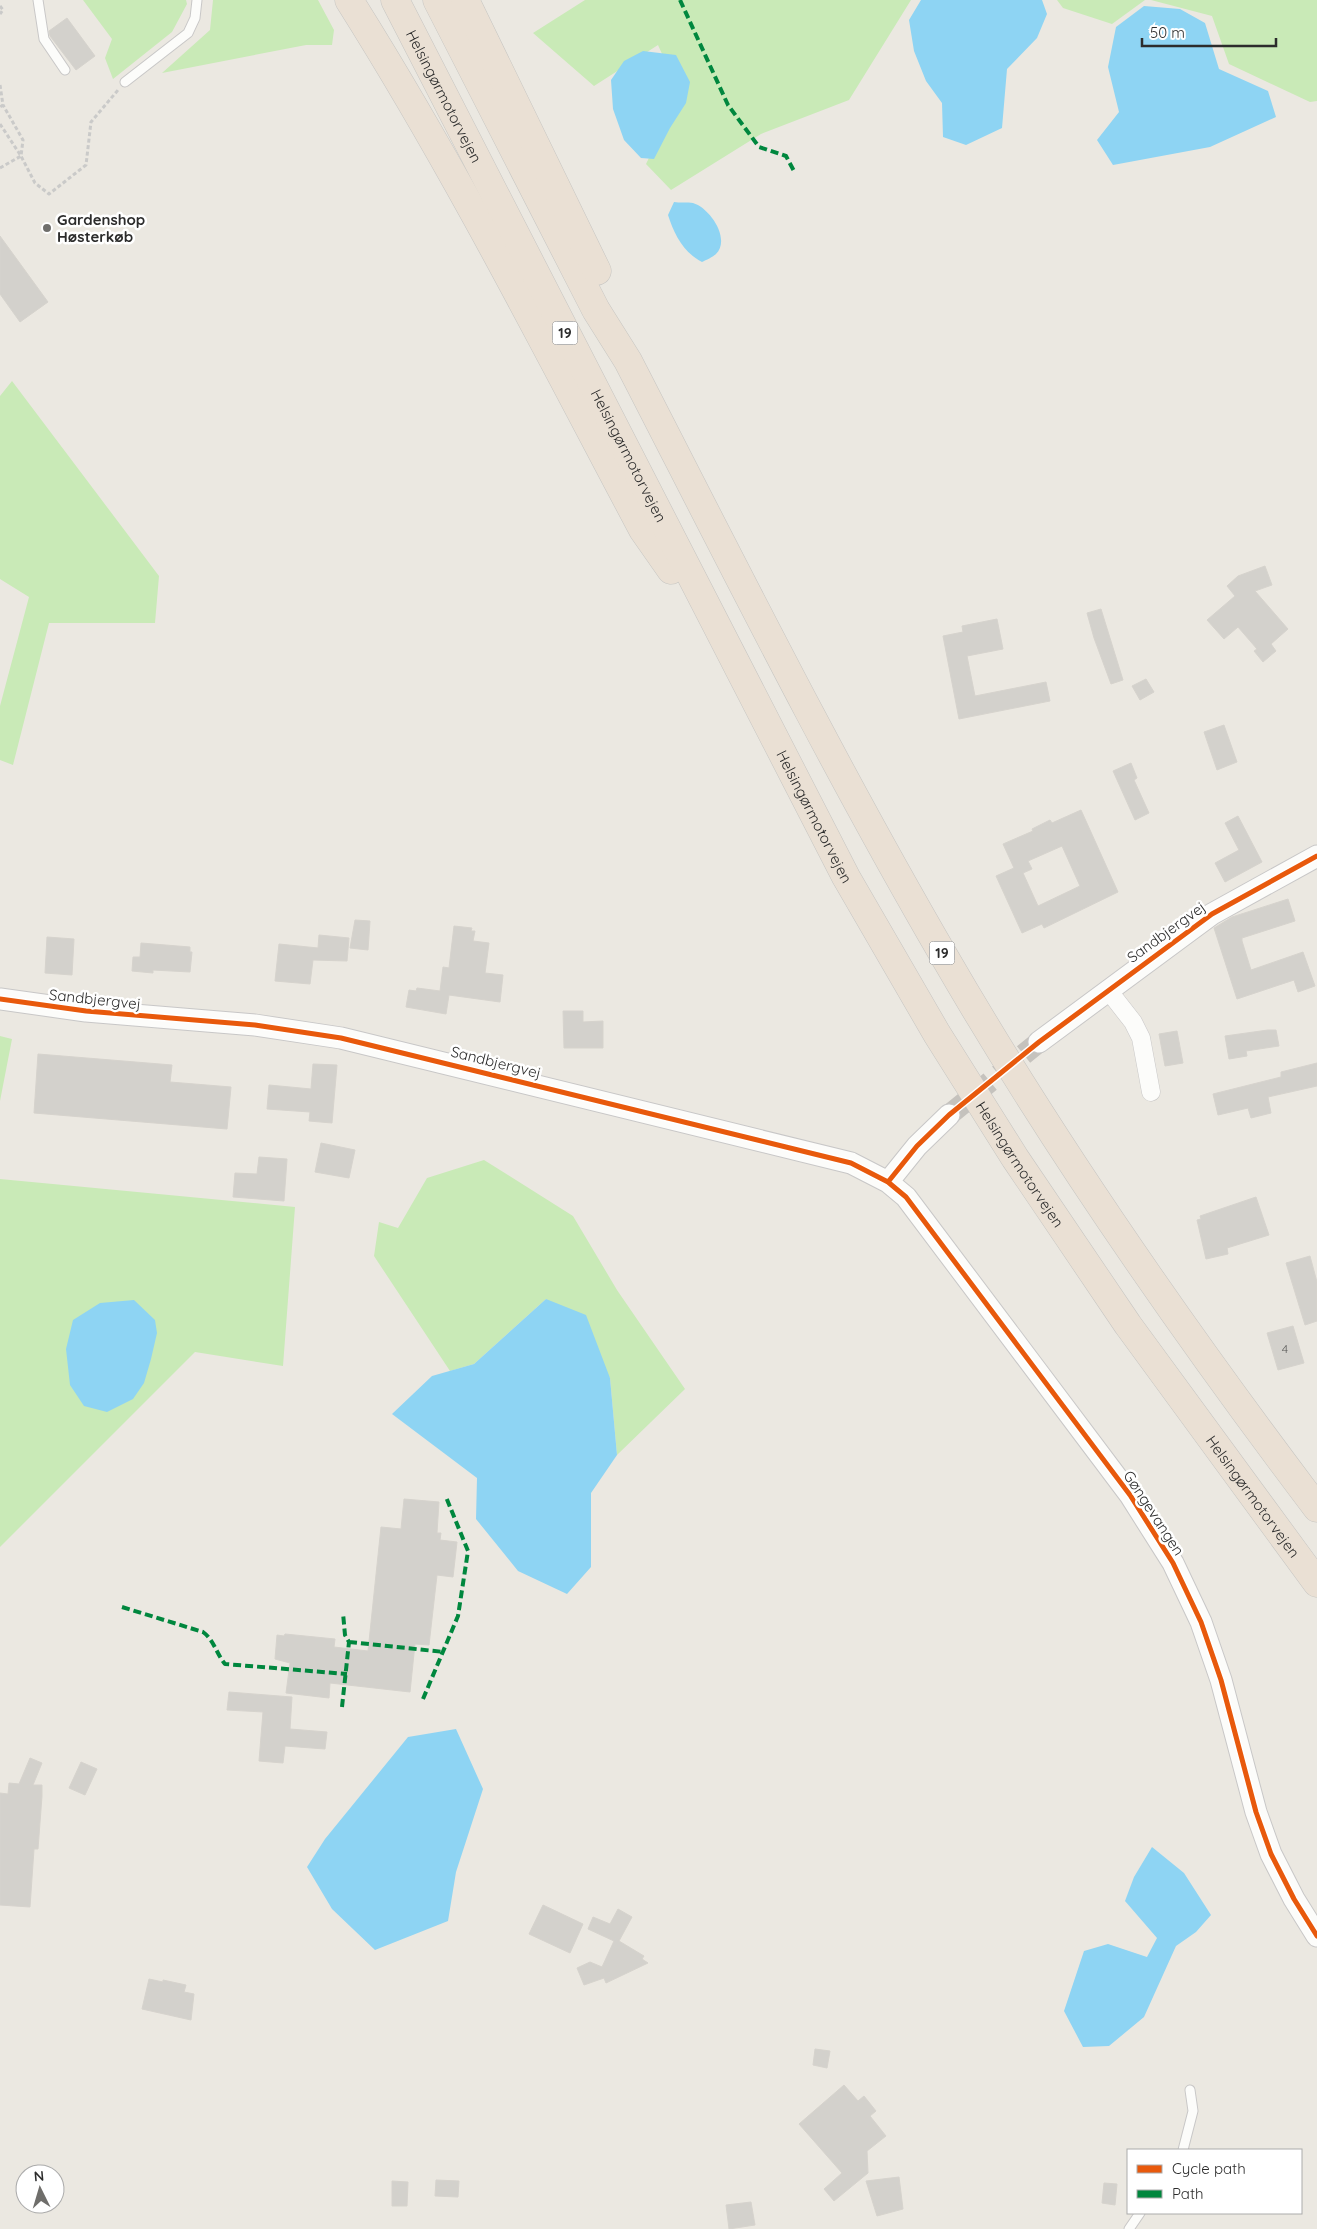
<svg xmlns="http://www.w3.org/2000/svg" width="1317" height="2229" font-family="Quicksand,sans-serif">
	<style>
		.green { fill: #c9eab7 }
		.water { fill: #8ed4f3 }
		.building { fill: #d3d1cc; stroke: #d6d3cd; fill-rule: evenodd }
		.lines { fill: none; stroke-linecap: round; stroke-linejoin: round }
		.tertiary-tunnel { stroke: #c5c2bd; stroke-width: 21; stroke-dasharray: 21 11; stroke-linecap: butt }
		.service-casing { stroke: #c8c7c7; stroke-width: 11 }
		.minor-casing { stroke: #c8c7c7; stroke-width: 19 }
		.tertiary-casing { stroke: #c8c7c7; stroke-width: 23 }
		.motorway-casing { stroke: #c6c5c2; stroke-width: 29 }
		.path { stroke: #cacac9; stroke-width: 3; stroke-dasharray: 4 2.5; stroke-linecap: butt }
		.service { stroke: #fcfcfa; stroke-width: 9 }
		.minor { stroke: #fcfcfa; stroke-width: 18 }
		.tertiary { stroke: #fcfcfa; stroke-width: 21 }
		.motorway { stroke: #eae0d4; stroke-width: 28 }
		.quiet { stroke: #00873e; stroke-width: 4; stroke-dasharray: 8 4; stroke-linecap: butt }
		.cycleway-casing { stroke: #fff; stroke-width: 8 }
		.cycleway { stroke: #e8590c; stroke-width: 5 }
		.poi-dot { fill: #6f6e6b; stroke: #fff; stroke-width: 2 }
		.labels { text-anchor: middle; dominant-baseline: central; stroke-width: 5; stroke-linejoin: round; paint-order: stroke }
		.number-label { font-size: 12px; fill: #565655 }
		.shield { fill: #fff; stroke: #6b6b6b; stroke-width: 1 }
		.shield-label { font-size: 14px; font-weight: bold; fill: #2c2c2c }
		.street-label { font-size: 15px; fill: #2c2c2c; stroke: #fff }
		.poi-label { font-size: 15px; font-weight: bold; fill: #2c2c2c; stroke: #fff; text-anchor: start }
	</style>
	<rect width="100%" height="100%" fill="#ebe8e1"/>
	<path class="green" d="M 83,0 L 186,0 L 187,4 L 172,32 L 113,79 L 105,58 L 112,39 Z
		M 213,0 L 318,0 L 334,30 L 332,45 L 306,45 L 162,73 L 210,30 Z
		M 585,0 L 911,0 L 849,100 L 761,134 L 671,190 L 646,164 L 680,94 L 658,45 L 594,86 L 533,33 Z
		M 1057,0 L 1145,0 L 1112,24 L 1063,8 Z
		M 1151,0 L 1317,0 L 1317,101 L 1310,102 L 1229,64 L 1212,16 Z
		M 12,381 L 159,576 L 155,623 L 49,623 L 13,765 L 0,760 L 0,706 L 29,597 L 0,579 L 0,396 Z
		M 0,1036 L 12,1039 L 0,1101 Z
		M 484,1160 L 573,1216 L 617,1290 L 685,1389 L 617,1455 L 610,1378 L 546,1299 L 474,1364 L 450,1371 L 374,1256 L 379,1222 L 398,1228 L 427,1178 Z
		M 0,1179 L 295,1207 L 283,1366 L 195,1352 L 0,1547 Z"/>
	<path class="water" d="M 921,0 L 1042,0 L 1047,14 L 1037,38 L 1007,69 L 1002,128 L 966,145 L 943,137 L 942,103 L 926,81 L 914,51 L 909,20 Z
		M 1144,6 L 1180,9 L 1205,23 L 1219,69 L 1268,91 L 1276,117 L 1210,147 L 1113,165 L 1097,140 L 1119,112 L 1108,67 L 1116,27 Z
		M 643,51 L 676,55 L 690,82 L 686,103 L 670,128 L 654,159 L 641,158 L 624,140 L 613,109 L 611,80 L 624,61 Z
		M 674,202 C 679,203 688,202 693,203 C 710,208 731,239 716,254 C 713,257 706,260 702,262 C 683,252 674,234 668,215 Z
		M 546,1299 L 586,1315 L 610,1378 L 617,1455 L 591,1493 L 591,1567 L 567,1594 L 518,1571 L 476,1519 L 477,1478 L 392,1414 L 432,1376 L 474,1364 Z
		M 134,1300 L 155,1320 L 157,1333 L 151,1359 L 144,1383 L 133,1399 L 107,1412 L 84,1406 L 70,1385 L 66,1349 L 73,1320 L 100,1303 Z
		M 456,1729 L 483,1789 L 456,1872 L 448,1921 L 375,1950 L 332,1909 L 307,1867 L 325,1839 L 408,1737 Z
		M 1152,1847 L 1184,1873 L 1211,1915 L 1196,1932 L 1176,1946 L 1144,2017 L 1109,2046 L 1083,2047 L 1064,2011 L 1084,1951 L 1108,1944 L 1147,1957 L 1157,1938 L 1125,1901 L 1134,1877 Z"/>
	<path class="building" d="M 67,18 L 95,56 L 76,70 L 50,36 L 49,31 Z
		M 0,236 L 48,302 L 20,322 L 0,294 Z
		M 1265,566 L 1272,585 L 1255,591 L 1288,629 L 1271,644 L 1276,651 L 1263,662 L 1254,651 L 1257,649 L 1238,627 L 1224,639 L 1207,620 L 1235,596 L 1227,586 L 1238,576 Z
		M 1101,609 L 1123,680 L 1111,684 L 1094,638 L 1087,613 Z
		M 997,619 L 1003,649 L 967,656 L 975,696 L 1046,682 L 1050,701 L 959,719 L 943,636 L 963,632 L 962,626 Z
		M 1146,679 L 1154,692 L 1140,700 L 1132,686 Z
		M 1224,725 L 1237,762 L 1217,770 L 1204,732 Z
		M 1131,763 L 1137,778 L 1134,780 L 1149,813 L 1135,820 L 1113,771 Z
		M 1081,810 L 1118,892 L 1044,928 L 1042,924 L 1022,933 L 996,876 L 1014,868 L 1003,844 L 1033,831 L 1032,829 L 1050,820 L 1052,823 ZM 1062,846 L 1080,886 L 1038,906 L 1023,873 L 1032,869 L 1028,861 Z
		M 1238,816 L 1262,862 L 1225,882 L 1215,863 L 1239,850 L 1225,823 Z
		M 1288,899 L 1295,921 L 1242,938 L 1242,941 L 1251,970 L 1303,952 L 1315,986 L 1298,992 L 1294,980 L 1237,999 L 1214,928 L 1232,917 Z
		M 355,920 L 370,921 L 368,950 L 350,948 Z
		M 454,926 L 472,928 L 471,931 L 475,931 L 473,941 L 489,943 L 485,973 L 503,975 L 500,1002 L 449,995 L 446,1014 L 406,1007 L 409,990 L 416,991 L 417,988 L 440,991 L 443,967 L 449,968 Z
		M 319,935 L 349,938 L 347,961 L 313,960 L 310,984 L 275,981 L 279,944 L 318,948 Z
		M 47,937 L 74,939 L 72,975 L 45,973 Z
		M 141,943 L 190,947 L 190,952 L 192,952 L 190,972 L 153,970 L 153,973 L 132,971 L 133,957 L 140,957 Z
		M 563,1011 L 583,1011 L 583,1022 L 603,1021 L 603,1048 L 564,1048 Z
		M 1268,1030 L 1276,1030 L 1279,1046 L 1246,1051 L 1247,1056 L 1229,1059 L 1225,1036 Z
		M 1177,1031 L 1183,1063 L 1165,1066 L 1159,1034 Z
		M 38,1054 L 172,1065 L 170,1082 L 231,1087 L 227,1129 L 34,1113 Z
		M 1317,1063 L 1317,1086 L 1268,1097 L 1271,1113 L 1251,1118 L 1248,1108 L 1218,1115 L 1213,1094 L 1281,1077 L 1281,1072 Z
		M 313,1064 L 337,1065 L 332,1123 L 309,1121 L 310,1112 L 267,1109 L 269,1085 L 311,1089 Z
		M 321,1143 L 355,1150 L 349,1178 L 315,1172 Z
		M 259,1157 L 287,1159 L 284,1201 L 233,1197 L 235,1173 L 257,1174 Z
		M 1256,1197 L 1269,1235 L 1227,1248 L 1228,1254 L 1206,1259 L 1197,1220 L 1201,1219 L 1200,1216 Z
		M 1310,1256 L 1317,1282 L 1317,1321 L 1305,1325 L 1286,1263 Z
		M 1293,1326 L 1304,1363 L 1278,1370 L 1267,1333 Z
		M 404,1499 L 439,1502 L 437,1533 L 441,1533 L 440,1540 L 457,1542 L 453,1577 L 437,1575 L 429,1645 L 415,1644 L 410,1692 L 330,1683 L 329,1698 L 286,1693 L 290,1663 L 275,1659 L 277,1635 L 284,1636 L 285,1634 L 335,1639 L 334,1647 L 368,1651 L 381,1527 L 401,1529 Z
		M 229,1692 L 292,1697 L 290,1729 L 327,1732 L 325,1749 L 285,1746 L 283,1763 L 259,1761 L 263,1712 L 227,1710 Z
		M 30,1758 L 42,1763 L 33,1785 L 42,1785 L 42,1796 L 38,1849 L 34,1849 L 30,1907 L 0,1905 L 0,1793 L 8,1794 L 9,1783 L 19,1784 Z
		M 81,1762 L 97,1769 L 85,1795 L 69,1788 Z
		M 543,1905 L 583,1924 L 570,1953 L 529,1934 Z
		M 618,1909 L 632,1917 L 619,1941 L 644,1956 L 642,1959 L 648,1963 L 606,1983 L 604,1978 L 584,1985 L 577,1968 L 590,1962 L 602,1967 L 614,1941 L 588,1929 L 593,1917 L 610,1924 Z
		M 149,1979 L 163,1982 L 163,1980 L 186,1985 L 184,1992 L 194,1994 L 191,2020 L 142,2009 Z
		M 815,2049 L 830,2051 L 827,2068 L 813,2065 Z
		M 844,2085 L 858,2101 L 864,2096 L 876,2111 L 870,2116 L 886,2136 L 867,2151 L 868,2173 L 834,2201 L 824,2189 L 842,2173 L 799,2124 Z
		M 899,2177 L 903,2209 L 877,2216 L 866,2181 Z
		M 436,2180 L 459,2181 L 458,2197 L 435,2196 Z
		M 392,2181 L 408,2182 L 407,2206 L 392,2206 Z
		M 1104,2183 L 1117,2184 L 1115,2205 L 1102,2203 Z
		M 751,2202 L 755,2225 L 729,2229 L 726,2205 Z"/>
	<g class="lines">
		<path class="tertiary-tunnel" d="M 949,1115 L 1039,1042"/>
		<g class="service-casing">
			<path id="service" d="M 38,0 L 44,39 L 65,70
				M 125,82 L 188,33 L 195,18 L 197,0
				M 1183,2150 L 1193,2111 L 1190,2090
				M 1129,2229 L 1140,2213"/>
		</g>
		<g class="minor-casing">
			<path id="minor" d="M 1108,990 L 1133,1022 L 1141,1038 L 1151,1092"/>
		</g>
		<g class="tertiary-casing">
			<path id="tertiary" d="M 0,999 L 86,1011 L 255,1025 L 341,1038 L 851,1163 L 888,1182 L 906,1197 L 1130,1495 L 1173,1563 L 1201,1622 L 1221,1680 L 1256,1812 L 1271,1854 L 1294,1899 L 1317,1936
				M 1039,1042 L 1212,914 L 1317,856
				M 888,1182 L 917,1146 L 949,1115"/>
		</g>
		<g class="motorway-casing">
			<g id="motorway">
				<path d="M 349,0 C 457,171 548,351 643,530 L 671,570"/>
				<path id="s1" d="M 395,0 L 846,877 L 937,1034 L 1015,1158 L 1128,1325 L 1317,1583"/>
				<path d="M 437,0 L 596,310 L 628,361 C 731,561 831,762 944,956 C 1055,1148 1183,1331 1317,1508"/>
				<path d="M 465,0 L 597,271"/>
			</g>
		</g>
		<path class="path" d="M 0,6 L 3,10 L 0,14
			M 0,85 L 3,105 L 0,107
			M 0,124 L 21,156 L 35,183 L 49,194 L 86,165 L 91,122 L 118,90
			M 0,168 L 21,156 L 23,140 L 3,105"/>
		<use href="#service" class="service"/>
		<use href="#minor" class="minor"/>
		<use href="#tertiary" class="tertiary"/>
		<use href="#motorway" class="motorway"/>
		<path class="quiet" d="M 680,0 L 728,105 L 759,147 L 786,156 L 795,173
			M 122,1607 L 203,1632 C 214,1640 216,1653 225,1664 L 347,1674
			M 349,1642 L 444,1652
			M 423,1699 L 458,1616 L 468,1551 L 446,1497
			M 342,1707 L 349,1642 L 345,1635 L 343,1613"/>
		<g class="cycleway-casing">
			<path id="cycleway" d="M 0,999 L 86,1011 L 255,1025 L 341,1038 L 851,1163 L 888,1182 L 906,1197 L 1130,1495 L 1173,1563 L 1201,1622 L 1221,1680 L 1256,1812 L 1271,1854 L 1294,1899 L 1317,1936
				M 888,1182 L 917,1146 L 949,1115 L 1039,1042 L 1212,914 L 1317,856"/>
		</g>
		<use href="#cycleway" class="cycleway"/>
	</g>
	<circle class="poi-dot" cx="47" cy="228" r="5"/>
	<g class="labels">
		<g class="number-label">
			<text x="1285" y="1348">4</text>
		</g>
		<g class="shield">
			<rect x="552.5" y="321.5" width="25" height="23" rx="4"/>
			<rect x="929.5" y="941.5" width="25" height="23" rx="4"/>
		</g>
		<g class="shield-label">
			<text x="565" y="333">19</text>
			<text x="942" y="953">19</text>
		</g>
		<g class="street-label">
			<text stroke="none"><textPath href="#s1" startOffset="108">Helsingørmotorvejen</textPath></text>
			<text stroke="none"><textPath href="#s1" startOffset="512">Helsingørmotorvejen</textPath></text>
			<text stroke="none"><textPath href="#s1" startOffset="918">Helsingørmotorvejen</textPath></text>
			<text transform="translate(1166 932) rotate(-36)">Sandbjergvej</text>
			<text transform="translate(95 999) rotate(6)">Sandbjergvej</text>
			<text transform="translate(496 1062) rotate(14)">Sandbjergvej</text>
			<text stroke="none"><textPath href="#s1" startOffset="1322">Helsingørmotorvejen</textPath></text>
			<text stroke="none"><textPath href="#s1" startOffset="1728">Helsingørmotorvejen</textPath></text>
			<text transform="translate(1154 1513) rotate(57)">Gøngevangen</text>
		</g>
		<g class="poi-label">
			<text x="57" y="219">Gardenshop<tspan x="57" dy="17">Høsterkøb</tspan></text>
		</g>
	</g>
	<rect x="1127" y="2149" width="175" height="65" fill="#ffffff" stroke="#ababab"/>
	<rect x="1137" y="2165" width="25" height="8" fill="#e8590c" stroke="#ababab"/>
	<text x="1172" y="2174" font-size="15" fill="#2c2c2c">Cycle path</text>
	<rect x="1137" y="2190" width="25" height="8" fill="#00873e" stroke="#ababab"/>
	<text x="1172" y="2199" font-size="15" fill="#2c2c2c">Path</text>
	<g transform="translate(40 2189) rotate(355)"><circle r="24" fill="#ffffff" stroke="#ababab"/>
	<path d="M0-4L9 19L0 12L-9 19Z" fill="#6f6e6b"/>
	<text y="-8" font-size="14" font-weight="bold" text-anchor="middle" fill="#2c2c2c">N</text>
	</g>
	<path d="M1142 38v8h134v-8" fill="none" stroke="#2c2c2c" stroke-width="2.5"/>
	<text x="1150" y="38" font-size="15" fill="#2c2c2c" stroke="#ffffff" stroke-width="4" paint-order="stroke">50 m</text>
</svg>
